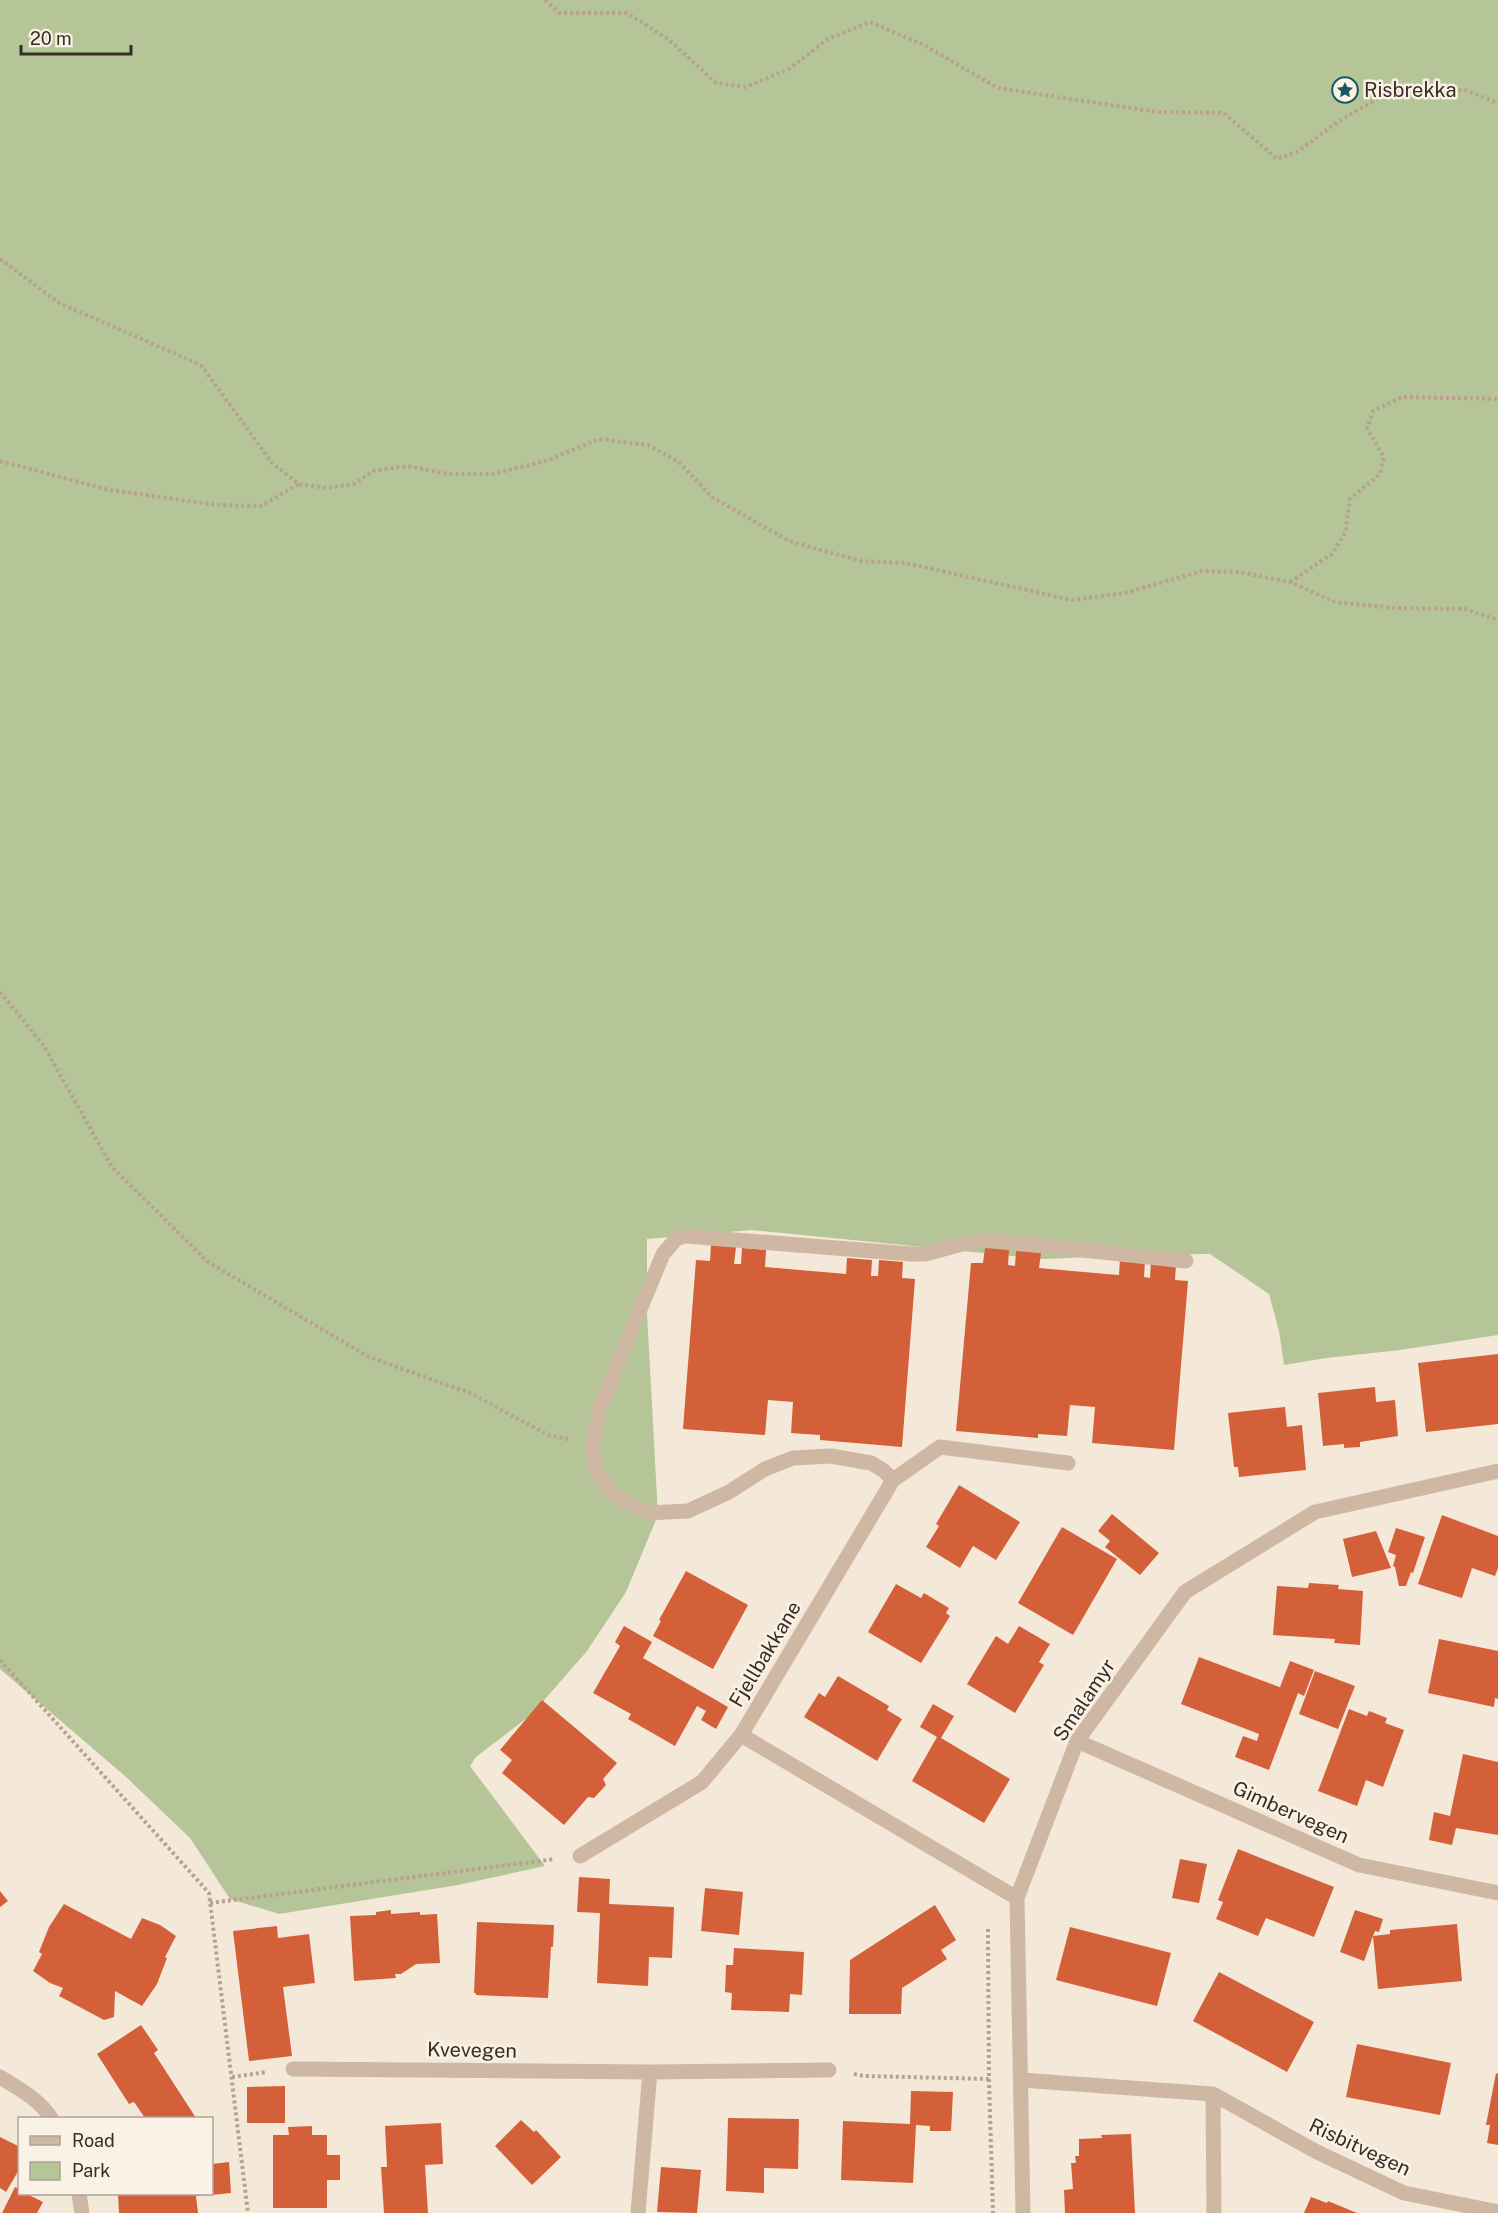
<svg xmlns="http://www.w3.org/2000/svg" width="1498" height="2213" font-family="'Public Sans',sans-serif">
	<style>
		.green { fill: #b5c598 }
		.building { fill: #d36038 }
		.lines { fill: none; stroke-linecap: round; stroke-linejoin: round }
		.path { stroke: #b9a18e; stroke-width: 4; stroke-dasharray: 3 3; stroke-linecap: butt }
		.service { stroke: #ceb8a4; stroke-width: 15 }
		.minor { stroke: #ceb8a4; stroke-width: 15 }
		.labels { text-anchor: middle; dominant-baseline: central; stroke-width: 5; stroke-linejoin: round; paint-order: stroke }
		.poi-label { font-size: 20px; fill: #382c26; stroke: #fbf2e6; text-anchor: start }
		.street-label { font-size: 20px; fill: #382c26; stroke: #fbf2e6 }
	</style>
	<rect width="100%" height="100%" fill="#f4e8d9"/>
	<path class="green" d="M 0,0 L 1498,0 L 1498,1335 L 1400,1350 L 1326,1358 L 1284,1365 L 1279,1331 L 1269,1294 L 1210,1254 L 1134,1255 L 1044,1259 L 752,1230 L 647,1239 L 647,1314 L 658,1515 L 626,1592 L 587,1651 L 532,1714 L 476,1757 L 470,1766 L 545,1866 L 458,1885 L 279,1914 L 230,1899 L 190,1838 L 125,1776 L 0,1669 Z"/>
	<path class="building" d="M 711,1245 L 736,1247 L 734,1264 L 741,1264 L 742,1248 L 766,1250 L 765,1267 L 846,1274 L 847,1258 L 872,1260 L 871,1276 L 878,1276 L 879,1260 L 903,1262 L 902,1278 L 915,1279 L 902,1447 L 820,1440 L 820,1435 L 791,1433 L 793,1402 L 768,1400 L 765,1435 L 683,1429 L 696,1260 L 710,1261 Z
		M 985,1248 L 1009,1250 L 1008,1265 L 1015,1266 L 1016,1251 L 1041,1253 L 1039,1268 L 1106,1274 L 1119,1275 L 1120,1259 L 1145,1261 L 1144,1277 L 1150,1278 L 1151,1262 L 1176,1264 L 1175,1280 L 1188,1281 L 1174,1450 L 1092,1443 L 1095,1407 L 1070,1405 L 1067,1436 L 1038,1434 L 1038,1438 L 956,1431 L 971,1263 L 983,1263 Z
		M 1498,1354 L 1498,1424 L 1426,1432 L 1418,1363 Z
		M 1375,1387 L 1376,1402 L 1395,1400 L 1398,1436 L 1360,1442 L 1360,1447 L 1344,1448 L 1344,1444 L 1323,1446 L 1318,1393 Z
		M 1285,1407 L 1287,1427 L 1302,1425 L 1306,1470 L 1239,1477 L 1238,1467 L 1234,1467 L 1228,1413 Z
		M 959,1485 L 1020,1522 L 996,1560 L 973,1546 L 960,1568 L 926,1547 L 939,1526 L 936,1524 Z
		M 1112,1514 L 1159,1553 L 1140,1575 L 1105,1547 L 1110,1541 L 1098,1531 Z
		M 1442,1515 L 1498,1536 L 1498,1568 L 1495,1576 L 1472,1568 L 1462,1598 L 1418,1584 Z
		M 1062,1527 L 1117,1559 L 1073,1635 L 1018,1603 Z
		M 1396,1528 L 1425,1537 L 1413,1573 L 1411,1572 L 1406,1586 L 1399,1586 L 1395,1567 L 1393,1566 L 1396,1555 L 1388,1552 Z
		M 1376,1531 L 1391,1568 L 1352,1577 L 1343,1539 Z
		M 686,1571 L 748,1605 L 713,1669 L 653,1636 L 661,1621 L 659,1620 Z
		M 1309,1583 L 1339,1585 L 1338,1589 L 1363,1591 L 1360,1645 L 1334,1643 L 1335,1639 L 1273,1635 L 1277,1586 L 1308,1588 Z
		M 896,1584 L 921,1598 L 924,1593 L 949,1608 L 946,1613 L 950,1616 L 921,1663 L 868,1632 Z
		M 624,1626 L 652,1642 L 643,1658 L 728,1707 L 716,1729 L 701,1720 L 706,1711 L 697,1706 L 675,1746 L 628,1719 L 631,1714 L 593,1693 L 620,1646 L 615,1642 Z
		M 1019,1626 L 1050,1644 L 1039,1662 L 1044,1665 L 1015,1713 L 967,1684 L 996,1636 L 1008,1644 Z
		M 1439,1639 L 1498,1651 L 1498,1699 L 1495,1698 L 1494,1707 L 1428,1693 Z
		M 1199,1657 L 1282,1688 L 1280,1687 L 1290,1661 L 1314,1670 L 1304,1696 L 1298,1693 L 1269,1770 L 1235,1757 L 1243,1736 L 1257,1741 L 1259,1734 L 1181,1704 Z
		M 1315,1671 L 1355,1686 L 1338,1729 L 1299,1714 Z
		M 838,1676 L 889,1706 L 887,1710 L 902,1719 L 877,1761 L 804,1717 L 819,1693 L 825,1697 Z
		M 542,1700 L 617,1763 L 603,1779 L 606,1785 L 594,1798 L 588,1797 L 564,1825 L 502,1773 L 512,1760 L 500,1750 Z
		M 933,1704 L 954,1716 L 941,1738 L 1010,1779 L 984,1823 L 912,1781 L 937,1737 L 920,1727 Z
		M 1349,1709 L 1367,1716 L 1369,1711 L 1387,1718 L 1385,1723 L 1404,1730 L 1383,1787 L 1366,1780 L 1357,1806 L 1318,1791 Z
		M 1463,1754 L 1498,1762 L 1498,1835 L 1456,1828 L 1452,1845 L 1429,1840 L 1434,1812 L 1450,1816 Z
		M 1238,1849 L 1334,1887 L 1314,1937 L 1266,1918 L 1258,1936 L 1216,1919 L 1223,1902 L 1218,1900 Z
		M 1180,1859 L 1207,1864 L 1199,1903 L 1172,1898 Z
		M 579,1877 L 610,1879 L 609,1904 L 674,1907 L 672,1958 L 649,1957 L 648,1986 L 597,1983 L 600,1913 L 577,1912 Z
		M 705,1888 L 743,1892 L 739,1935 L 701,1931 Z
		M 0,1891 L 8,1901 L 0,1907 Z
		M 64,1904 L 131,1939 L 142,1918 L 160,1925 L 176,1936 L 165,1957 L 167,1958 L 157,1984 L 142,2006 L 115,1991 L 114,2017 L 104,2020 L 59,1996 L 63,1988 L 50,1983 L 33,1971 L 42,1954 L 39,1952 L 49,1927 Z
		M 935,1905 L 956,1940 L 941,1950 L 947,1959 L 902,1988 L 901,2014 L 849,2014 L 850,1960 Z
		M 391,1910 L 391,1914 L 420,1912 L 420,1915 L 437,1914 L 440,1963 L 416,1964 L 401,1974 L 395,1974 L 396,1978 L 354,1981 L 350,1916 L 376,1915 L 376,1912 Z
		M 1355,1910 L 1383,1919 L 1379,1932 L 1375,1931 L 1373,1936 L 1390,1934 L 1390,1930 L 1457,1924 L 1462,1981 L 1378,1989 L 1373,1936 L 1364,1961 L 1340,1952 Z
		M 477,1922 L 554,1925 L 553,1947 L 551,1947 L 548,1998 L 476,1995 L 476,1993 L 474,1993 Z
		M 277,1926 L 278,1938 L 309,1934 L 315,1983 L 283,1987 L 292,2056 L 249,2061 L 233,1931 Z
		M 1070,1927 L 1171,1953 L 1157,2006 L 1056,1980 Z
		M 734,1948 L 804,1952 L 802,1995 L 790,1994 L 789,2012 L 731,2010 L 732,1993 L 725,1992 L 726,1965 L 733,1965 Z
		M 1219,1972 L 1314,2022 L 1287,2072 L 1193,2021 Z
		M 141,2025 L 158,2050 L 154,2053 L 196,2118 L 145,2118 L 134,2102 L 129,2104 L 97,2054 Z
		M 1357,2044 L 1451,2063 L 1440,2115 L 1346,2097 Z
		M 1496,2073 L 1498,2074 L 1498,2145 L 1487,2143 L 1490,2125 L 1486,2125 Z
		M 285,2086 L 285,2123 L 247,2123 L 247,2087 Z
		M 911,2091 L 953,2092 L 951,2131 L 930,2131 L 930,2126 L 916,2125 L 913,2183 L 841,2180 L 843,2121 L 910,2124 Z
		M 728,2118 L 799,2119 L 798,2169 L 764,2168 L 764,2193 L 726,2191 Z
		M 521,2120 L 534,2132 L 536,2130 L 561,2157 L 532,2185 L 495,2146 Z
		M 441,2123 L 443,2164 L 425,2165 L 428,2213 L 384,2213 L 381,2167 L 387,2167 L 385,2126 Z
		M 312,2126 L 312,2135 L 327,2135 L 327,2155 L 340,2155 L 340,2180 L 327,2180 L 327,2208 L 273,2208 L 273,2135 L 289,2135 L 288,2127 Z
		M 1131,2134 L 1135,2213 L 1065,2213 L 1064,2190 L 1073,2189 L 1071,2163 L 1076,2163 L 1075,2156 L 1079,2156 L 1079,2139 L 1102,2138 L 1101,2135 Z
		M 0,2137 L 20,2147 L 20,2168 L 6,2192 L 0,2188 Z
		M 229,2162 L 231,2193 L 212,2195 L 212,2164 Z
		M 661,2167 L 701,2170 L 697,2213 L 657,2212 Z
		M 15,2187 L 20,2189 L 20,2194 L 27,2194 L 43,2202 L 37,2213 L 2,2213 Z
		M 118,2194 L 205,2194 L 205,2195 L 196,2196 L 198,2213 L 119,2213 Z
		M 1311,2197 L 1327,2203 L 1328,2201 L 1357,2213 L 1304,2213 Z"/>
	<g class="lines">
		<path class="path" d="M 545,0 L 560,13 L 627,13 L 668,39 L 716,83 L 746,87 L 789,69 L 828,39 L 870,22 L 922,44 L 998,88 L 1157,112 L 1224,113 L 1277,159 L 1297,152 L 1339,121 L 1384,95 L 1465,90 L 1498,103
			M 0,259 L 59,303 L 201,365 L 272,463 L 299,484 L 327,488 L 354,484 L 373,471 L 407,466 L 448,474 L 492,474 L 546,461 L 599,439 L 648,445 L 679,462 L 712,497 L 789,541 L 861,561 L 905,563 L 1072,600 L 1125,593 L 1202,571 L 1239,572 L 1290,582 L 1335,602 L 1395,608 L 1465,609 L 1498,620
			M 0,461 L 109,490 L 218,505 L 261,506 L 299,484
			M 1290,582 L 1332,554 L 1345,533 L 1350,499 L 1380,474 L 1384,457 L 1367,429 L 1373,411 L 1402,397 L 1498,399
			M 0,992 L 44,1046 L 112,1167 L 208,1262 L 369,1357 L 470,1393 L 548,1435 L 568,1439
			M 0,1660 L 209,1893 L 248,2213
			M 210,1903 L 555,1859
			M 988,1929 L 989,2079 L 993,2213
			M 854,2074 L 864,2076 L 990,2079
			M 232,2077 L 267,2072"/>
		<path class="service" d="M 893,1480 L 883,1470 L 871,1463 L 831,1456 L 793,1458 L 765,1469 L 729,1492 L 688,1511 L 647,1513 L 614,1495 L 595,1470 L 592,1443 L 601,1404 L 663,1254 L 676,1239 L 685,1236 L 911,1254 L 926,1254 L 962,1244 L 988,1240 L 1186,1261"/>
		<path class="minor" d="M 1077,1741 L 1359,1865 L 1498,1893
			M 580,1856 L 702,1782 L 741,1735
			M 1017,1898 L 741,1735 L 893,1480 L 940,1447 L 1068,1463
			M 293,2069 L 650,2072 L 829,2070
			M 0,2077 C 18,2088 40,2100 51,2118
			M 1021,2080 L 1213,2094 L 1317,2152 L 1404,2193 L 1498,2212
			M 1213,2094 L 1214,2213
			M 79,2194 L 82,2213
			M 638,2213 L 650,2072
			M 1023,2213 L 1017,1898 L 1077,1741 L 1185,1592 L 1315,1512 L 1498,1471"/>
	</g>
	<defs>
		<g id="sight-ring" transform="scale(1.35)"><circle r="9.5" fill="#fbf2e6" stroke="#17585e" stroke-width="1.5"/><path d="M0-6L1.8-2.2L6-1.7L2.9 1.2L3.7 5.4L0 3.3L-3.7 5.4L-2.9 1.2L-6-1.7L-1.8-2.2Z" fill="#17585e"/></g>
	</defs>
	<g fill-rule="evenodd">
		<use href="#sight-ring" x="1345" y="90"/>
	</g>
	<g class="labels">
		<g class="poi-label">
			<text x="1364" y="90">Risbrekka</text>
		</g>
		<g class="street-label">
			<text transform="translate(765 1654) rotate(-59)">Fjellbakkane</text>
			<text transform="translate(1084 1700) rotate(-56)">Smalamyr</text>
			<text transform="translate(1291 1812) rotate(24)">Gimbervegen</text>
			<text transform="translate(472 2050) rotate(1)">Kvevegen</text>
			<text transform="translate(1360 2147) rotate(25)">Risbitvegen</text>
		</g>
	</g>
	<rect x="18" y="2117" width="195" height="78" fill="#fbf2e6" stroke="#ada399" stroke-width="1.5"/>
	<rect x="30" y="2136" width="30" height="9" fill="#ceb8a4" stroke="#ada399" stroke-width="1.5"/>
	<text x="72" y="2147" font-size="18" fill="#382c26">Road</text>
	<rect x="30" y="2162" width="30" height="18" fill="#b5c598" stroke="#ada399" stroke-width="1.5"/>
	<text x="72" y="2177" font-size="18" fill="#382c26">Park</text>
	<path d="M21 45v9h110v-9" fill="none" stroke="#382c26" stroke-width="3"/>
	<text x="30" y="45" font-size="18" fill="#382c26" stroke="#fbf2e6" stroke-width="4.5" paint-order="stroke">20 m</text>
</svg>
